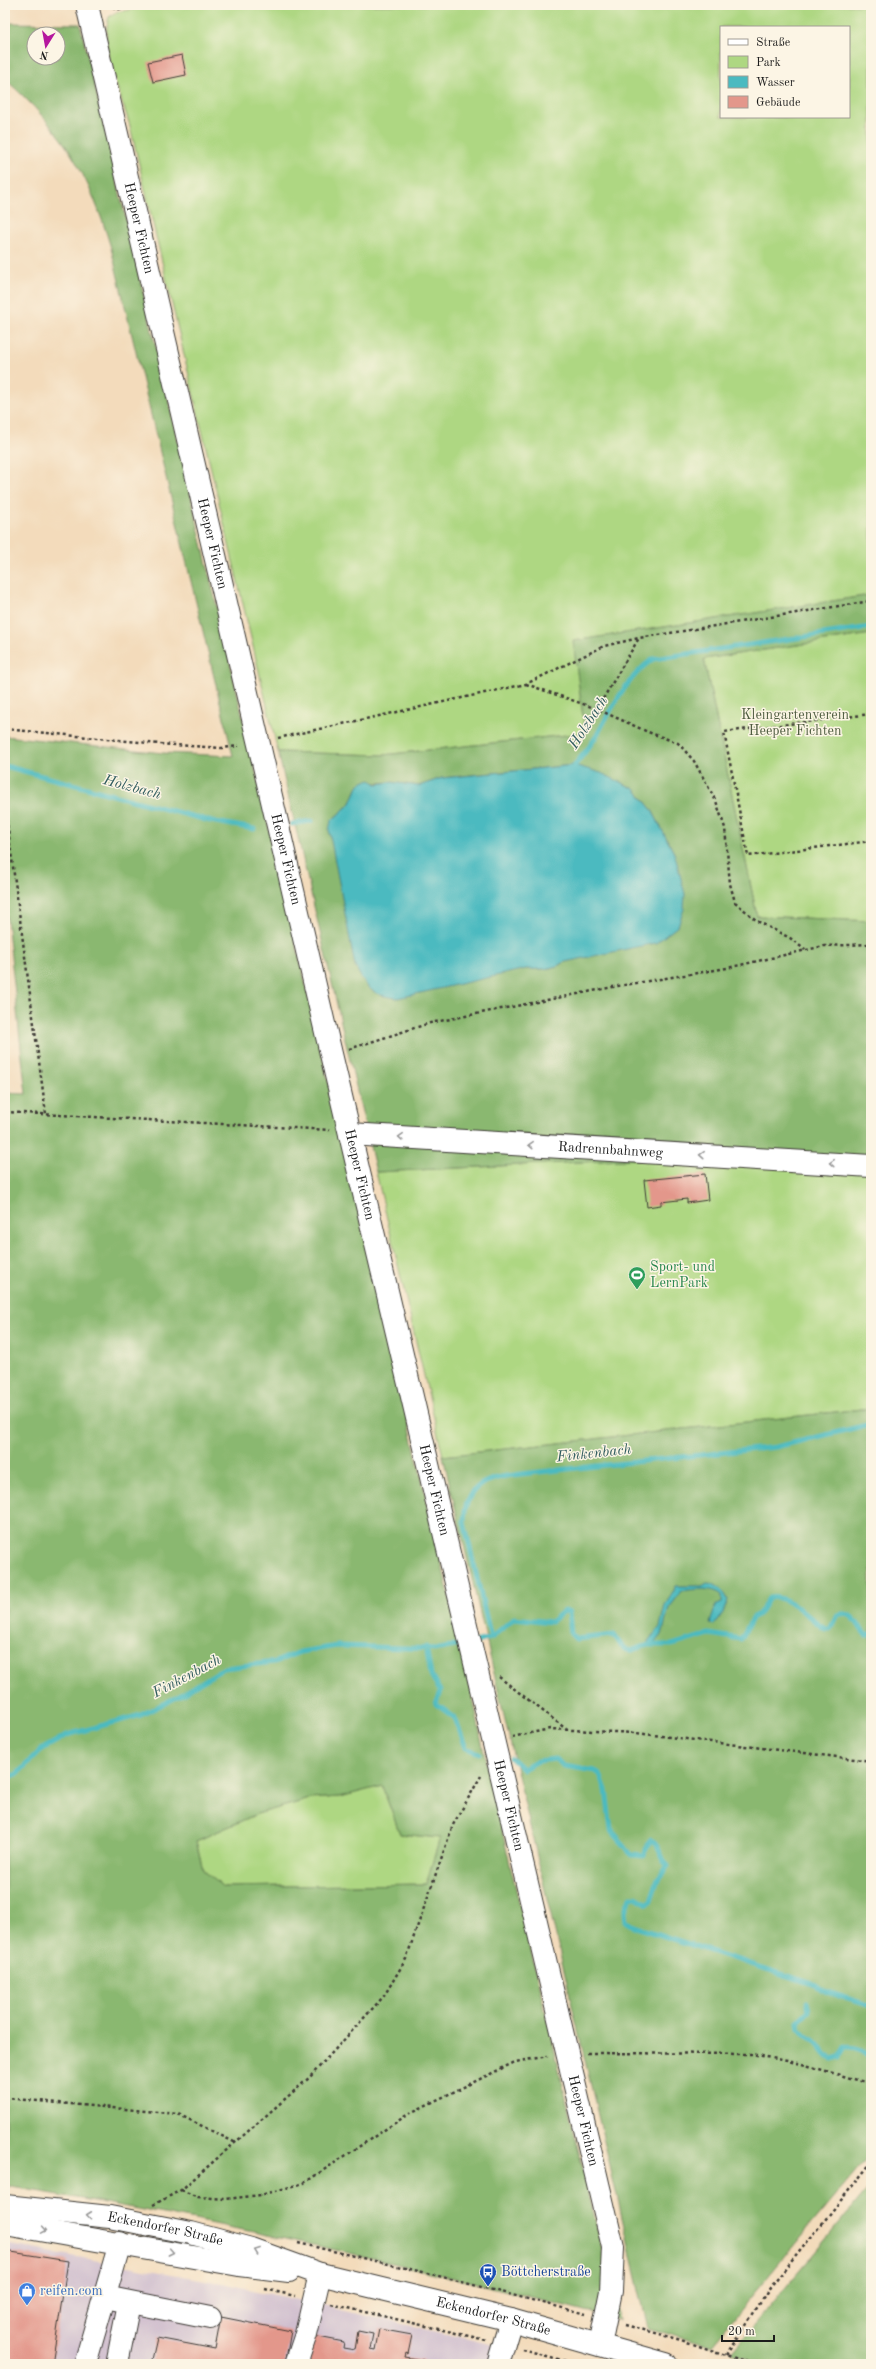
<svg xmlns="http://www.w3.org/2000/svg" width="876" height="2369" font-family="'Old Standard TT',serif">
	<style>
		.industrial { fill: #cfbdce }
		.green { fill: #aed782; stroke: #657a4f; fill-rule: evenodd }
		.forest { fill: #8ab870; stroke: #536a46; fill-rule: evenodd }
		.water { fill: #4bbac0; stroke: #346b6e }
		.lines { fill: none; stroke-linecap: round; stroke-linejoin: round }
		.stream { stroke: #4bbac0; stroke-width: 5 }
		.building { fill: #e3978b }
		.minor-casing { stroke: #3c3934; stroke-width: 24 }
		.path { stroke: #3c3934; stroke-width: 2.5; stroke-dasharray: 3 3; stroke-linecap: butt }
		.minor { stroke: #fff; stroke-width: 22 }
		.oneway { stroke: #999 }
		.labels { text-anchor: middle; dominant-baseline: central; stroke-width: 3; stroke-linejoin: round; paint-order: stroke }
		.street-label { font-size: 14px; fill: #1c1c1c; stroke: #fcf5e5 }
		.park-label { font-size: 14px; fill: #4f5d40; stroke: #fcf5e5 }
		.leisure-label { font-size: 14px; fill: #27864d; stroke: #fcf5e5; text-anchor: start }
		.transit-label { font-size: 14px; fill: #164399; stroke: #fcf5e5; text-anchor: start }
		.shop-label { font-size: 14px; fill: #366cbe; stroke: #fcf5e5; text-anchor: start }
		.water-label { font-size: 15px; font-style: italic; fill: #2f5b5e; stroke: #fcf5e5 }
	</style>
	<rect width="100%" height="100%" fill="#fcf5e5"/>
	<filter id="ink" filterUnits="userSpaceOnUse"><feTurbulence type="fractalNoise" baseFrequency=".025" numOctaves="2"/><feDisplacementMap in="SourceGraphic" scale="8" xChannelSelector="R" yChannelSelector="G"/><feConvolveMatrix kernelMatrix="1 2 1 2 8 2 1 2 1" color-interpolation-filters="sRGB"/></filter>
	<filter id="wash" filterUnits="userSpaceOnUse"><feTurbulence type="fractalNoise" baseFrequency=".012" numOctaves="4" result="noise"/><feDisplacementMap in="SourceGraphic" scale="16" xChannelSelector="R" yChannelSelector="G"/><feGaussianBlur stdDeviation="0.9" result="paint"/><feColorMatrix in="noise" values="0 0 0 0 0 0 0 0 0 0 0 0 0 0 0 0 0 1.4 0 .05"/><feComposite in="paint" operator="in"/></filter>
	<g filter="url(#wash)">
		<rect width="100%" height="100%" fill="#f3dbbb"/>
		<path class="industrial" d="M 5,2244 L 222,2283 L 517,2350 L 509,2364 L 5,2364 Z"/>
		<path class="green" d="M 155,5 L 871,5 L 871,595 L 574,641 L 585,733 L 383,755 L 278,752 L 130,126 C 121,95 99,49 109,17 L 118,12 ZM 721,27 L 849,27 L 849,117 L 721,117 Z
			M 871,634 L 871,921 L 757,916 L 704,659 Z
			M 683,1157 L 871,1171 L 871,1408 L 443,1456 L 376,1172 Z
			M 382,1786 L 400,1834 L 440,1838 L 426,1884 L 223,1887 L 203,1870 L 196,1841 L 257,1814 L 310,1799 L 340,1797 Z"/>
		<path class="forest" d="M 5,23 L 80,24 L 472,1693 L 487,1768 L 619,2320 C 416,2266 213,2219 5,2186 L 5,1093 L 26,1094 L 5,901 L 5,736 L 163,753 L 233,756 L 111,248 C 89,173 64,132 5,79 ZM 34,34 L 58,34 L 58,58 L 34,58 ZM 382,1786 L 400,1834 L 440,1838 L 426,1884 L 223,1887 L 203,1870 L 196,1841 L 257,1814 L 310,1799 L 340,1797 Z
			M 871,595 L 871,634 L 704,659 L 757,916 L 871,921 L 871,1171 L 683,1157 L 376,1172 L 278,752 L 383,755 L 585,733 L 573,641 ZM 574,765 L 635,789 L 652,810 L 675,855 L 565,962 C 554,969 539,970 526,969 L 331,821 L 351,803 L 359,784 L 391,782 L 419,786 L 442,778 Z
			M 871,1408 L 871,2153 L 710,2346 L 648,2328 L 443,1456 Z
			M 871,2185 L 871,2364 L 766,2364 L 731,2353 Z"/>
		<path class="water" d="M 574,765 L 601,773 L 635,789 L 652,810 L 675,855 L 685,894 L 684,909 L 678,926 L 656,943 L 565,962 C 554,969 539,970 526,969 L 398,998 C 372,996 366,988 355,966 L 329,830 L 331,821 L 351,803 L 359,784 L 370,779 L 376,784 L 391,782 L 419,786 L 442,778 Z
			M 707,1583 C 717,1583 725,1592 728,1600 L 723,1613 L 714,1625 L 710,1624 L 715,1606 L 722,1603 L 722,1595 C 714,1587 693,1589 682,1591 L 669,1608 L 662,1635 L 654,1645 L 648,1645 L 648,1641 L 660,1627 L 665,1605 L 674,1591 L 675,1586 L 702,1586 Z"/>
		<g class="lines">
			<path class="stream" d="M 5,766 L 210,821 L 254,829
				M 571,771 C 579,758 591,747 598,733 C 613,706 628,676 653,659 L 871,627
				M 292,824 L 311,821
				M 491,1638 L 464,1522 C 465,1483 488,1478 521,1474 L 776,1447 L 871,1424
				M 475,1642 L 491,1638 L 514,1618 L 551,1622 L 564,1611 L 569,1612 L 571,1634 L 576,1639 L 614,1635 L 622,1647 L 630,1651 L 648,1645 L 672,1645 L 709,1634 L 741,1639 L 753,1617 L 759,1614 L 769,1598 C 790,1594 809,1619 825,1629 L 830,1629 L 837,1615 C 854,1609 857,1626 866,1635 L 871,1635
				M 426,1647 L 431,1675 L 440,1691 L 436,1704 L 455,1718 L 466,1748 L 479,1753
				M 511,1758 L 523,1769 L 538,1761 L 555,1759 L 564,1766 L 595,1771 L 600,1774 L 606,1790 L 611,1830 L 626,1847 L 631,1855 L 644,1856 L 645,1849 L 652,1840 C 662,1847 660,1859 668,1866 L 658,1879 L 651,1900 L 648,1904 L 636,1897 L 630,1897 L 625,1912 L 626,1921 L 636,1927 L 816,1985 L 824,1991 L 871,2006
				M 5,1779 L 17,1774 L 41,1750 L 67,1735 L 141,1715 L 181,1695 L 224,1668 L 275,1662 L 300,1652 L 337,1646 L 440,1649 L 465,1644
				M 807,2003 L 809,2011 L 798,2022 L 799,2028 L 814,2039 L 825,2055 L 832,2059 L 839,2057 L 845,2047 C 857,2046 863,2051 871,2058"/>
		</g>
		<g id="blocks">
			<path class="building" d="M 182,55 L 186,75 L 153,82 L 148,62 Z
				M 705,1174 L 708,1200 L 687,1203 L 687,1199 L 661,1202 L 661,1205 L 647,1207 L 644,1180 Z
				M 5,2251 L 68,2261 L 52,2364 L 5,2364 Z
				M 221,2317 L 291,2331 L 285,2364 L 151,2364 L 157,2338 L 215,2349 Z
				M 379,2329 L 412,2335 L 408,2354 L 406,2353 L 405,2357 L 423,2360 L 422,2364 L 307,2364 L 313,2336 L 344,2342 L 343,2348 L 355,2350 L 358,2331 L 373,2334 L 370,2349 L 375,2350 Z"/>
		</g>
	</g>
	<g filter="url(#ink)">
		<use href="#blocks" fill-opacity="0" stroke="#3c3934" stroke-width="1"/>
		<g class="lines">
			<g class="minor-casing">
				<g id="minor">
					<path id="s1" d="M 87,5 L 331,1054 L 613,2247 L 611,2291 L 600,2345"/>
					<path id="s2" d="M 350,1134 L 871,1166"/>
					<path id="s3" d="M 5,2206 L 110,2217 L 191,2233 L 251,2249 L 320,2274 L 511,2320 L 666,2364"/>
					<path d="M 5,2224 L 239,2265 L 289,2271"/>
					<path d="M 105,2297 L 210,2318"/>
					<path d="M 85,2364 L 120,2243"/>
					<path d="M 117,2364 L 129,2303"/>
					<path d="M 296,2364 L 306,2334 L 320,2274"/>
					<path d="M 498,2364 L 511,2320"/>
				</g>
			</g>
			<path class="path" d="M 107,5 L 119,9 L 140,5
				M 526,684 L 597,709 L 648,732 L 678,743 L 694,761 L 716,801 L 725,828 L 730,884 L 735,902 L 757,921 L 790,938 L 805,950
				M 597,709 L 639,638
				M 871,714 L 724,732 L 748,856 L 871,841
				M 5,729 L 159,744 L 222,748 L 239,746
				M 278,738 L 526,684 L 604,646 L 639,638 L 871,601
				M 5,807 L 46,1114
				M 349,1049 L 430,1023 L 618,986 L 727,968 L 824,946 L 871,944
				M 5,1112 L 330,1130
				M 499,1677 L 566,1729
				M 512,1737 L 550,1729 L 636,1733 L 871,1761
				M 587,2053 L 752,2054 L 802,2064 L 871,2084
				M 5,2098 L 178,2114 L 236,2143
				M 181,2190 L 198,2197 L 226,2199 L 261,2195 L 304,2183 L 410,2113 L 515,2062 L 548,2056
				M 153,2205 L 181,2190 L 309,2078 L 384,1996 L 406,1959 L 453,1825 L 481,1776
				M 298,2243 L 427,2273 L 586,2314
				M 265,2289 L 295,2296
				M 331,2304 L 486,2340
				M 624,2325 L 681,2340 L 753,2364
				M 522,2349 L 576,2364
				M 726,2355 L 770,2288 L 871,2163"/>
			<use href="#minor" class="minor"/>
		</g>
		<defs><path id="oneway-chevron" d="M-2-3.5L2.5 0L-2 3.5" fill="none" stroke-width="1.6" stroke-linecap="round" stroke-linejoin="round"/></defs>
		<g class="oneway">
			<use href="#oneway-chevron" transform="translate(401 1137) rotate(-176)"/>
			<use href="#oneway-chevron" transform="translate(531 1145) rotate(-176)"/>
			<use href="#oneway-chevron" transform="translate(702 1155) rotate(-176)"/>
			<use href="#oneway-chevron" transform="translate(832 1163) rotate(-176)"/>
			<use href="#oneway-chevron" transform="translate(89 2215) rotate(-173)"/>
			<use href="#oneway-chevron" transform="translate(44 2230) rotate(10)"/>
			<use href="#oneway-chevron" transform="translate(257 2251) rotate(-160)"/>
			<use href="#oneway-chevron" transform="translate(171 2252) rotate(11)"/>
		</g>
	</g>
	<defs>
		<g id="stadium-pin" transform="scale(0.9)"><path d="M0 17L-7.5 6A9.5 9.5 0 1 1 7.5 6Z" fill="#2e9e5b" stroke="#fcf5e5"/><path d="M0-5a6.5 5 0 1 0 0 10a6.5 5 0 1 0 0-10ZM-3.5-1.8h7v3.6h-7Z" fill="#fff"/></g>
		<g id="bus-pin" transform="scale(0.9)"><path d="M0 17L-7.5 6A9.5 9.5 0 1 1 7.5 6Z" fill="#1a4fb4" stroke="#fcf5e5"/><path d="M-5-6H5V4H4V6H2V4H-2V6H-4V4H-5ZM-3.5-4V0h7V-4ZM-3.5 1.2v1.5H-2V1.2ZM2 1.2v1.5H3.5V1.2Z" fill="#fff"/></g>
		<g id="shop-pin" transform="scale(0.9)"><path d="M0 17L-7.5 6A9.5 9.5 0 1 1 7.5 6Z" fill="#3f7fe0" stroke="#fcf5e5"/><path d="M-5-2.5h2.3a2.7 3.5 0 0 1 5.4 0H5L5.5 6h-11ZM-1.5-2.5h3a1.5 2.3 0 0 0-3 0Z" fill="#fff"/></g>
	</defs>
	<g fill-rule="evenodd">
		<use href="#stadium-pin" x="637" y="1275"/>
		<use href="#bus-pin" x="488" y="2272"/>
		<use href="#shop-pin" x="27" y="2291"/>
	</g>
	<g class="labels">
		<g class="street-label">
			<text stroke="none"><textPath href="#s1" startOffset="229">Heeper Fichten</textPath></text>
			<text stroke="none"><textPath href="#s1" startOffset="553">Heeper Fichten</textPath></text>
			<text stroke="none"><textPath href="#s1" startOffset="877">Heeper Fichten</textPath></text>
			<text stroke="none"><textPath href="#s2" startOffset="261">Radrennbahnweg</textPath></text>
			<text stroke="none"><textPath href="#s1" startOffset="1201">Heeper Fichten</textPath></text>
			<text stroke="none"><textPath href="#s1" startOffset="1525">Heeper Fichten</textPath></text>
			<text stroke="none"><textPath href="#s1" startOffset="1849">Heeper Fichten</textPath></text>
			<text stroke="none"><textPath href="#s1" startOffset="2173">Heeper Fichten</textPath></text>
			<text stroke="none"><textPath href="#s3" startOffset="162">Eckendorfer Straße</textPath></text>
			<text stroke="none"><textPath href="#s3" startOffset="502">Eckendorfer Straße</textPath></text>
		</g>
		<g class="park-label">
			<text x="795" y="715">Kleingartenverein<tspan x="795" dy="16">Heeper Fichten</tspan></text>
		</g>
		<g class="leisure-label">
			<text x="650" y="1267">Sport- und<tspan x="650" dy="16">LernPark</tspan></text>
		</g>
		<g class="transit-label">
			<text x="501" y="2272">Böttcherstraße</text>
		</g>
		<g class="shop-label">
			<text x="40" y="2291">reifen.com</text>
		</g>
		<g class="water-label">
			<text transform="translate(589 723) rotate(-57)">Holzbach</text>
			<text transform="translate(132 788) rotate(15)">Holzbach</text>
			<text transform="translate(594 1454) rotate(-6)">Finkenbach</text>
			<text transform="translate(187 1677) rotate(-28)">Finkenbach</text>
		</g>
	</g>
	<rect width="876" height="2369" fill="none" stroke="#fcf5e5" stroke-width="20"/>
	<rect x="720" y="26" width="130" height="92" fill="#fcf5e5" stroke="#a29e95"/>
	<rect x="728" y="39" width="20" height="6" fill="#ffffff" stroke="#a29e95"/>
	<text x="756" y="46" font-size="12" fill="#1c1c1c">Straße</text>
	<rect x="728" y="56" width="20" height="12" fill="#aed782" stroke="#a29e95"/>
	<text x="756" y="66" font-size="12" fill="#1c1c1c">Park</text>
	<rect x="728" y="76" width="20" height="12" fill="#4bbac0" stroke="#a29e95"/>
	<text x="756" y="86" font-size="12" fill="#1c1c1c">Wasser</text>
	<rect x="728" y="96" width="20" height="12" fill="#e3978b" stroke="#a29e95"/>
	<text x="756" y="106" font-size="12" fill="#1c1c1c">Gebäude</text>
	<g transform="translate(46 46) rotate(191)"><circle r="19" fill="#fcf5e5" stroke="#a29e95"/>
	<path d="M0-3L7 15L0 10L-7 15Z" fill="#b5179e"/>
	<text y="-6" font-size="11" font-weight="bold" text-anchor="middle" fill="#1c1c1c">N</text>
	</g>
	<path d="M722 2335v6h52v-6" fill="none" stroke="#1c1c1c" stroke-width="2"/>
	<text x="728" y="2335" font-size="12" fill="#1c1c1c" stroke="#fcf5e5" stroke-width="3" paint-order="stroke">20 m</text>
</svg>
